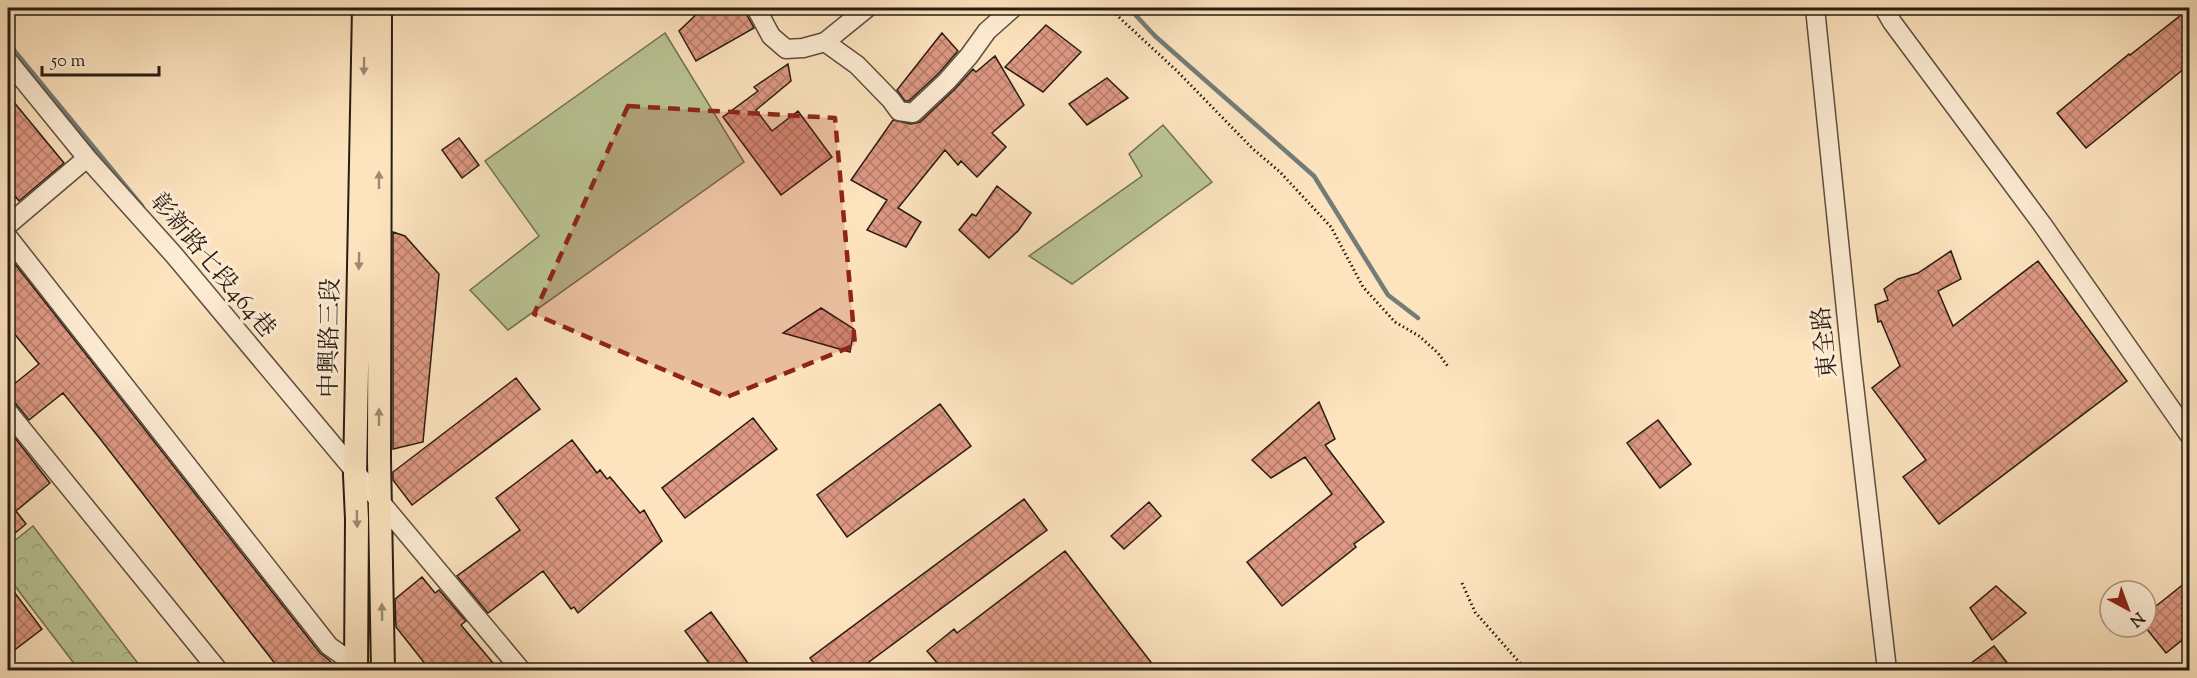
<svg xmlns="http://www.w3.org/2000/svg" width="2197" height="678" font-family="'Sorts Mill Goudy','Noto Serif TC',serif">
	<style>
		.grass { fill: #bac596; stroke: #717054; stroke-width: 1.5 }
		.forest { fill: url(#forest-crowns); stroke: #717054; stroke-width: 1.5 }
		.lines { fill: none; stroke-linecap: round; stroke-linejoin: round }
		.stream { stroke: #727c78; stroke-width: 4.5 }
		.building { fill: url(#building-cross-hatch); stroke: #281c13; stroke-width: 1.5 }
		.minor-casing { stroke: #5d4e3e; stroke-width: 21 }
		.major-casing { stroke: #281c13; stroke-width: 26 }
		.path { stroke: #281c13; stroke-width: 3; stroke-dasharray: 1.5 3; stroke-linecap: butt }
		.minor { stroke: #feedd5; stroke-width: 18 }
		.major { stroke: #fde4bf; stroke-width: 22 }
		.oneway { fill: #9d8a72 }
		.marked { fill: #8f2418; fill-opacity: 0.2; stroke: #8f2418; stroke-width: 4.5; stroke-dasharray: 12 8; stroke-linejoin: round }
		.labels { text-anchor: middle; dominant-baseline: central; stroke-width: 6; stroke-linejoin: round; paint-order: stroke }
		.street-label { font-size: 24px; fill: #281c13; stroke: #feedd5 }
	</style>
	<defs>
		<pattern id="forest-crowns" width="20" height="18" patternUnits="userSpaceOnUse" patternTransform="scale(1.5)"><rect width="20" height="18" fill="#bac596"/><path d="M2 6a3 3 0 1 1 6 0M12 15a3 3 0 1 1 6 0" fill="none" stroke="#a0a980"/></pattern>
		<pattern id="building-cross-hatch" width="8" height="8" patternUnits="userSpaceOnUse" patternTransform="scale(1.5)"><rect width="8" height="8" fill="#de9883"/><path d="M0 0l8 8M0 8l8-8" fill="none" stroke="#b47b6a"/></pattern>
	</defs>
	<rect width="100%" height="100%" fill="#fde4bf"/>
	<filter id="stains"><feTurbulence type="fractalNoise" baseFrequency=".00333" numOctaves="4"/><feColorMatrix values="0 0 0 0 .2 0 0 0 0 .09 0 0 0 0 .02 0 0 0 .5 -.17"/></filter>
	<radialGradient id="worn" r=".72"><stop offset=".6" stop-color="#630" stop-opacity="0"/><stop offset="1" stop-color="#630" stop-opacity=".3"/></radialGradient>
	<path class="grass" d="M 665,33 L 744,162 L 508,330 L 470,290 L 539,236 L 485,161 Z
		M 1163,125 L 1212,182 L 1072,284 L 1029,256 L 1142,176 L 1129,154 Z"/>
	<path class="forest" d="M 33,526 L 143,670 L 79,670 L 8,577 L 8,546 Z"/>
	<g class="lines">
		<path class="stream" d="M 1129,8 L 1155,36 L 1314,176 L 1388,295 L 1418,318
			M 8,43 L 142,206"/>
	</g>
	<path class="building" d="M 703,8 L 743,8 L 754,28 L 696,61 L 679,31 Z
		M 2190,8 L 2190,64 L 2086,148 L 2057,113 L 2129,54 L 2130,55 Z
		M 1046,25 L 1081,52 L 1043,92 L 1005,67 Z
		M 942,33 L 958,51 L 939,73 L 909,101 L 905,101 L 897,90 Z
		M 995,56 L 1024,105 L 992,133 L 1006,147 L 977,177 L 961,161 L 958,165 L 945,150 L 898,208 L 921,222 L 906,247 L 867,230 L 887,200 L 851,180 L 893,120 L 911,124 L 920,122 L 955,89 L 973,69 L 976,72 Z
		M 788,64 L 791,81 L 756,110 L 772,131 L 798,111 L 832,157 L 781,195 L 723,117 L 758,91 L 754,87 Z
		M 1107,78 L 1128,98 L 1087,125 L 1069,104 Z
		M 8,95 L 64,163 L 19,201 L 8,188 Z
		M 459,138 L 479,165 L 462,178 L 442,150 Z
		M 997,186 L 1031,213 L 1018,231 L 989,258 L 959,230 L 972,214 L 976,216 Z
		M 393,232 L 405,236 L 439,274 L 423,442 L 393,449 Z
		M 1951,251 L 1961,279 L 1938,291 L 1953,326 L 2038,261 L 2127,381 L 1939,524 L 1903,477 L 1926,460 L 1872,388 L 1900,366 L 1881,321 L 1878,322 L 1875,305 L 1888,300 L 1884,289 L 1898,279 L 1918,273 Z
		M 8,255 L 320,653 L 329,660 L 337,670 L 280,670 L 101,440 L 63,393 L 29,420 L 16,404 L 8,401 L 8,389 L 39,364 L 8,326 Z
		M 821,308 L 854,329 L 850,352 L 783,333 Z
		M 516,378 L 540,409 L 412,505 L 393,480 L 393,472 Z
		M 1319,402 L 1335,439 L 1325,445 L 1384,522 L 1354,544 L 1356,547 L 1282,606 L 1247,562 L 1332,494 L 1305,457 L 1271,478 L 1252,460 Z
		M 940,404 L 971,446 L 847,537 L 817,495 Z
		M 753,418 L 777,449 L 685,518 L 662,488 Z
		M 1658,420 L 1691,464 L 1660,488 L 1627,443 Z
		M 8,429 L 50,483 L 16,511 L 26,524 L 8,539 Z
		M 572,440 L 597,473 L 600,470 L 607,479 L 610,477 L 640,513 L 644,510 L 662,541 L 578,613 L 574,607 L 571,609 L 543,571 L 488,613 L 457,576 L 520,530 L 496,498 Z
		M 1024,499 L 1047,530 L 858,670 L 819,670 L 810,658 Z
		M 1149,502 L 1161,516 L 1124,549 L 1111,536 Z
		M 1065,551 L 1157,670 L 943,670 L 927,651 L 954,629 L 957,633 Z
		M 422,577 L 435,593 L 439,590 L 466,621 L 461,625 L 499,670 L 430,670 L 396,627 L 395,599 Z
		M 2190,579 L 2190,634 L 2166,653 L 2146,628 L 2146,614 Z
		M 8,584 L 42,629 L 8,655 Z
		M 1996,586 L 2026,613 L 1992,640 L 1970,608 Z
		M 711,612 L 753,670 L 714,670 L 685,631 Z
		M 1994,646 L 2013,670 L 1962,670 Z"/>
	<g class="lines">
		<g class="minor-casing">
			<path id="minor" d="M 756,8 L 771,36 L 786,49 L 803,48 L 825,42 L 857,65 L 891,100 L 899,111 L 913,113 L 947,81 L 969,56 L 987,31 L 1013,8
				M 1815,8 L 1851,359 L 1887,670
				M 1884,8 L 1892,22 L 2042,224 L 2190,436
				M 825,42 L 867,8
				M 8,61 L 87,158 L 174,255 L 521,670
				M 8,225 L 87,158
				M 8,237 L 329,646 L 356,665
				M 8,412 L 218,670"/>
		</g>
		<g class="major-casing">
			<path id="major" d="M 380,8 L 379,459 L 383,670
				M 356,670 L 357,519 L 355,475 L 364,8"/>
		</g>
		<path class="path" d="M 1109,8 L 1177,71 L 1253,149 L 1280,172 L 1331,227 L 1363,287 L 1395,322 L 1419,336 L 1438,353 L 1449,368
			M 1462,583 L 1475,612 L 1526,670"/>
		<use href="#minor" class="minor"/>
		<use href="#major" class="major"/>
	</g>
	<defs><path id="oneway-solid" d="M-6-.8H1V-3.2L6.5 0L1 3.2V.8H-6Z" transform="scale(1.5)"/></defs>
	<g class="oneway">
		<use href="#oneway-solid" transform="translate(364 66) rotate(91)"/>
		<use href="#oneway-solid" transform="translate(379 180) rotate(-90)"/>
		<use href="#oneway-solid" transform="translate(359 261) rotate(91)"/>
		<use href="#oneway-solid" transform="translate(379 417) rotate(-90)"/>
		<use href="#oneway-solid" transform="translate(357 519) rotate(89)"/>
		<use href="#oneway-solid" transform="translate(382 612) rotate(-91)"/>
	</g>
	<path class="marked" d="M 628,106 L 835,118 L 855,345 L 727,397 L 534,314 Z"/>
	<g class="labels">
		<g class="street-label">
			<text transform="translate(212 266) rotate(50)">彰新路七段464巷</text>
			<text transform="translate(331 338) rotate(-89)">中興路三段</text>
			<text transform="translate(1826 342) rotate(-96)">東全路</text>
		</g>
	</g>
	<rect width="2197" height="678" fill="none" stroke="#fde4bf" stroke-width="30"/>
	<rect x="9" y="9" width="2179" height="660" fill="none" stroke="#281c13" stroke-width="3"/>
	<rect x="15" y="15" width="2167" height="648" fill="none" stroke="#281c13" stroke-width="1.5"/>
	<g transform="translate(2128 609) rotate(139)"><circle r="28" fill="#feedd5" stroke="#a89987" stroke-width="1.5"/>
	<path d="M0-4.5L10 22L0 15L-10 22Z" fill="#8f2418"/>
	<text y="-9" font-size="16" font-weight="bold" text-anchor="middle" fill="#281c13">N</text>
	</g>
	<path d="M42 66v9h117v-9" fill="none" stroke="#281c13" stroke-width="3"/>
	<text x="51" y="66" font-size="18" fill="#281c13" stroke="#feedd5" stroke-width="4.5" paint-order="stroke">50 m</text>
	<rect width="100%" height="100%" filter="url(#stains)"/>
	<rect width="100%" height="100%" fill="url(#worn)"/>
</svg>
